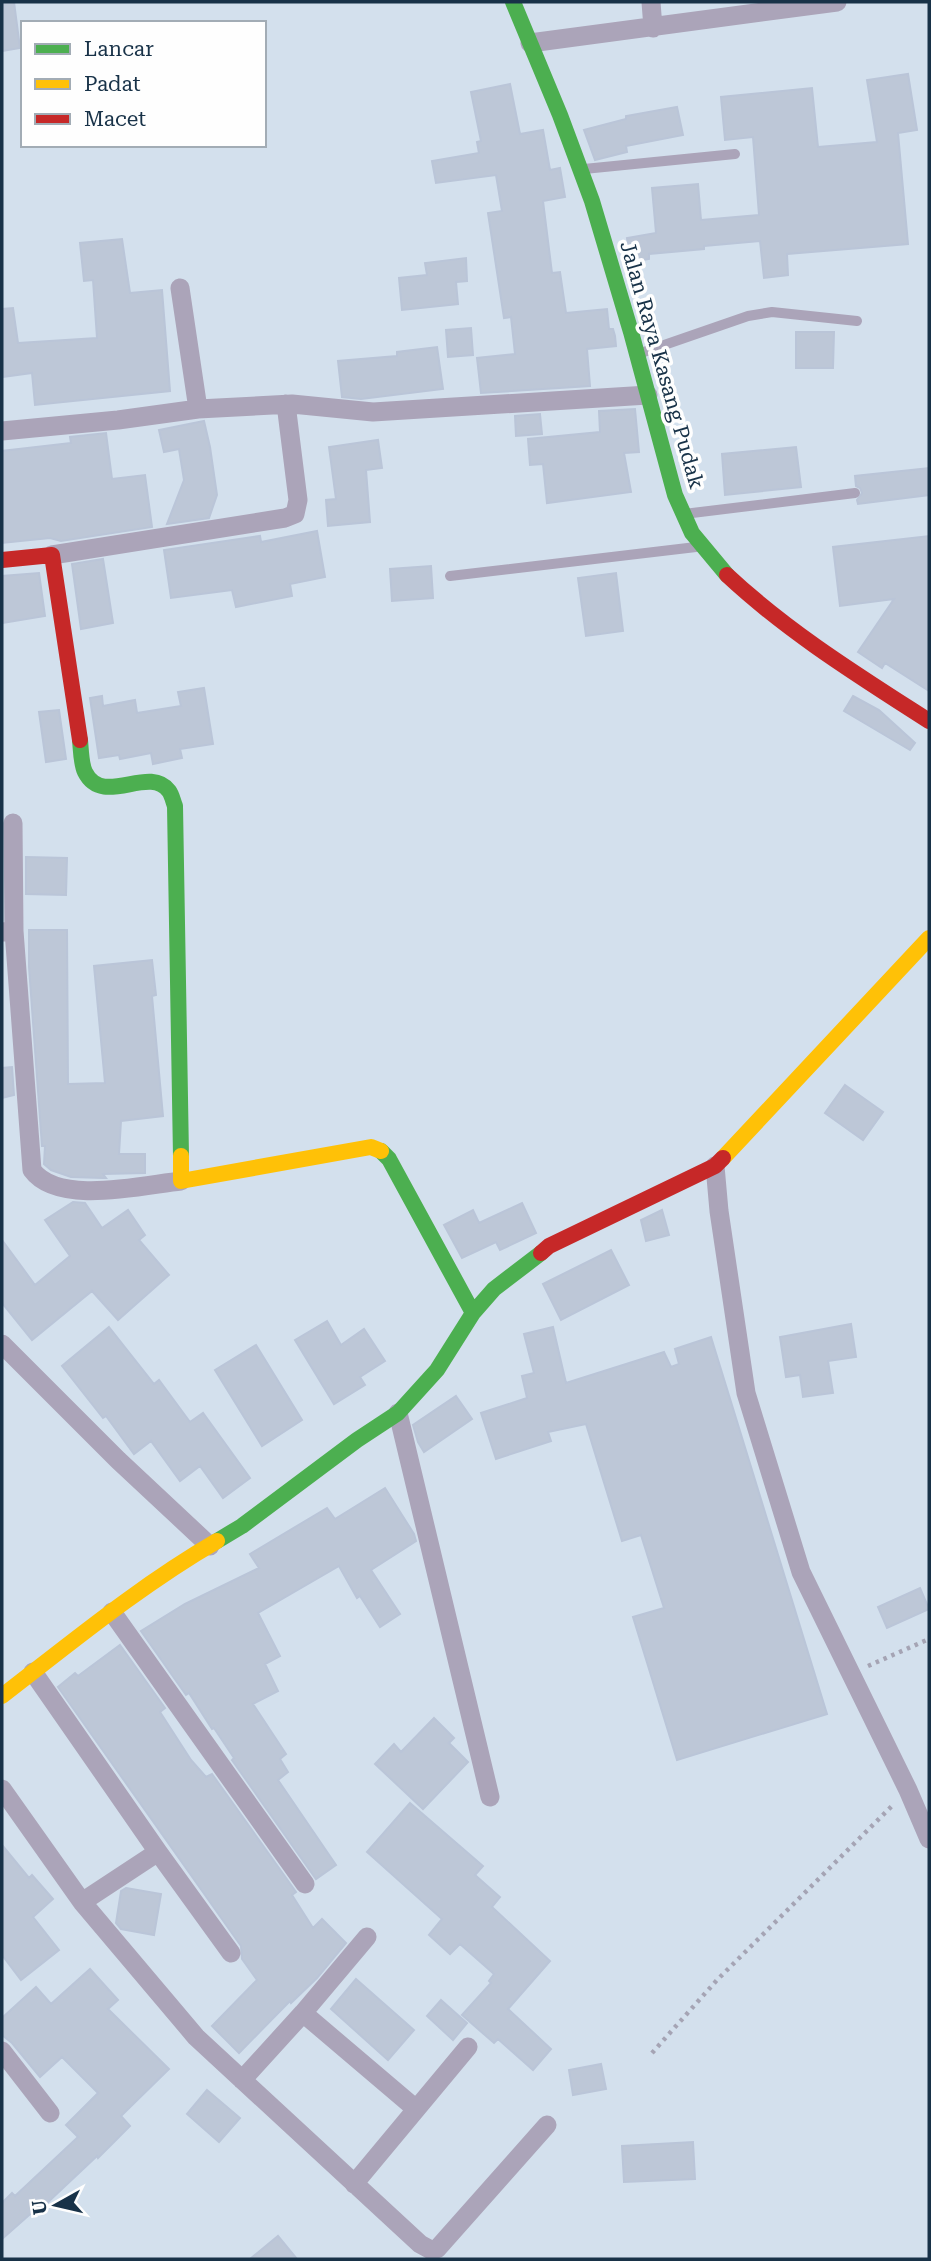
<svg xmlns="http://www.w3.org/2000/svg" width="931" height="2261" font-family="'Roboto Serif',serif">
	<style>
		.building { fill: #bdc7d7; stroke: #bac5d8; stroke-width: 2 }
		.lines { fill: none; stroke-linecap: round; stroke-linejoin: round }
		.path { stroke: #a5a4b4; stroke-width: 4.5; stroke-dasharray: 3.5 5; stroke-linecap: butt }
		.lane { stroke: #aba4b9; stroke-width: 10 }
		.street { stroke: #aba4b9; stroke-width: 19 }
		.fast { stroke: #4caf50; stroke-width: 16 }
		.slow { stroke: #ffc107; stroke-width: 16 }
		.jam { stroke: #c62828; stroke-width: 16 }
		.labels { text-anchor: middle; dominant-baseline: central; stroke-width: 7; stroke-linejoin: round; paint-order: stroke }
		.street-label { font-size: 21px; fill: #183248; stroke: #fefefe }
	</style>
	<rect width="100%" height="100%" fill="#d3e0ed"/>
	<path class="building" d="M 2,2 L 14,2 L 20,48 L 2,51 Z
		M 908,74 L 917,130 L 898,133 L 908,244 L 787,254 L 788,275 L 764,278 L 760,241 L 704,246 L 704,249 L 649,254 L 649,259 L 631,262 L 627,238 L 656,233 L 652,188 L 698,184 L 701,220 L 759,215 L 753,137 L 725,140 L 721,97 L 812,88 L 818,147 L 877,142 L 867,80 Z
		M 510,84 L 520,134 L 543,130 L 550,170 L 560,168 L 565,197 L 543,201 L 552,273 L 560,272 L 566,313 L 607,309 L 609,329 L 613,329 L 615,336 L 616,346 L 587,349 L 590,386 L 481,393 L 477,358 L 515,354 L 511,317 L 504,318 L 488,213 L 502,211 L 496,175 L 436,183 L 432,161 L 479,153 L 477,142 L 481,141 L 471,92 Z
		M 677,107 L 683,135 L 626,146 L 627,152 L 595,160 L 584,130 L 626,119 L 626,116 Z
		M 122,239 L 130,293 L 162,290 L 170,391 L 35,405 L 32,373 L 2,377 L 2,309 L 13,308 L 18,343 L 97,338 L 93,280 L 84,281 L 80,243 Z
		M 466,258 L 467,281 L 456,282 L 458,304 L 402,310 L 399,278 L 427,275 L 425,263 Z
		M 471,328 L 473,355 L 448,357 L 446,330 Z
		M 796,332 L 834,332 L 833,368 L 796,368 Z
		M 437,347 L 443,389 L 361,399 L 342,397 L 338,361 L 397,356 L 397,352 Z
		M 635,409 L 639,452 L 624,453 L 631,492 L 547,503 L 543,464 L 530,465 L 528,439 L 600,432 L 599,411 Z
		M 540,414 L 542,434 L 516,436 L 515,416 Z
		M 204,421 L 210,447 L 217,495 L 209,518 L 167,524 L 184,480 L 179,449 L 164,452 L 159,430 Z
		M 106,433 L 112,479 L 145,475 L 152,527 L 61,541 L 50,538 L 2,543 L 2,451 L 71,443 L 70,437 Z
		M 378,440 L 382,468 L 366,470 L 370,522 L 328,526 L 326,500 L 336,499 L 329,447 Z
		M 796,447 L 801,487 L 725,495 L 722,454 Z
		M 929,468 L 929,495 L 858,504 L 857,500 L 862,493 L 860,488 L 856,486 L 855,476 Z
		M 317,531 L 325,577 L 290,584 L 292,596 L 236,607 L 232,590 L 171,598 L 164,550 L 260,536 L 261,542 Z
		M 929,536 L 929,691 L 885,663 L 882,668 L 858,652 L 894,599 L 840,606 L 833,547 Z
		M 103,559 L 113,623 L 81,629 L 72,564 Z
		M 431,566 L 433,598 L 392,601 L 390,569 Z
		M 39,573 L 45,616 L 2,623 L 2,576 Z
		M 616,573 L 623,631 L 586,636 L 578,578 Z
		M 204,688 L 213,744 L 180,749 L 182,758 L 153,764 L 151,753 L 120,759 L 119,755 L 99,758 L 90,698 L 102,696 L 103,706 L 135,700 L 137,713 L 181,706 L 178,692 Z
		M 853,696 L 879,710 L 915,743 L 910,750 L 844,711 Z
		M 59,710 L 66,759 L 46,762 L 39,712 Z
		M 26,857 L 67,858 L 66,895 L 26,894 Z
		M 29,930 L 67,930 L 68,1084 L 105,1083 L 94,966 L 152,960 L 156,995 L 152,996 L 163,1116 L 121,1121 L 119,1154 L 145,1154 L 145,1173 L 103,1174 L 106,1178 L 103,1178 L 71,1177 L 51,1170 L 44,1164 L 45,1146 L 42,1146 L 29,967 Z
		M 12,1067 L 14,1095 L 2,1098 L 2,1068 Z
		M 845,1085 L 883,1112 L 863,1140 L 825,1113 Z
		M 73,1202 L 85,1203 L 102,1228 L 128,1210 L 145,1235 L 139,1240 L 169,1275 L 118,1320 L 92,1291 L 32,1340 L 2,1303 L 2,1240 L 35,1285 L 70,1256 L 45,1220 Z
		M 522,1203 L 536,1233 L 500,1250 L 496,1242 L 462,1258 L 444,1225 L 473,1210 L 479,1223 Z
		M 662,1210 L 669,1235 L 646,1241 L 641,1220 Z
		M 611,1250 L 629,1285 L 561,1320 L 543,1284 Z
		M 327,1321 L 341,1345 L 364,1329 L 385,1361 L 360,1377 L 365,1385 L 334,1404 L 295,1340 Z
		M 851,1324 L 856,1357 L 828,1361 L 833,1393 L 803,1397 L 800,1375 L 786,1377 L 780,1337 Z
		M 109,1327 L 154,1384 L 159,1380 L 190,1422 L 203,1413 L 250,1478 L 223,1498 L 200,1466 L 180,1481 L 151,1441 L 134,1454 L 106,1416 L 103,1418 L 62,1366 Z
		M 553,1327 L 566,1383 L 664,1352 L 671,1367 L 679,1364 L 675,1349 L 711,1337 L 827,1714 L 677,1760 L 633,1617 L 664,1608 L 641,1535 L 622,1541 L 586,1424 L 548,1432 L 551,1441 L 496,1459 L 481,1413 L 527,1398 L 522,1376 L 534,1373 L 524,1334 Z
		M 256,1345 L 302,1420 L 262,1446 L 215,1370 Z
		M 456,1396 L 472,1419 L 424,1452 L 418,1442 L 413,1425 Z
		M 385,1488 L 414,1534 L 416,1541 L 371,1570 L 400,1614 L 380,1627 L 360,1596 L 357,1598 L 339,1566 L 258,1613 L 280,1656 L 265,1664 L 278,1691 L 253,1704 L 286,1754 L 280,1759 L 288,1772 L 278,1780 L 336,1865 L 316,1879 L 232,1760 L 234,1758 L 214,1728 L 212,1729 L 189,1693 L 186,1695 L 141,1631 L 185,1604 L 259,1568 L 250,1554 L 327,1508 L 335,1519 Z
		M 920,1588 L 929,1609 L 887,1628 L 878,1607 Z
		M 120,1645 L 165,1708 L 160,1712 L 191,1760 L 206,1777 L 212,1774 L 296,1892 L 292,1895 L 313,1928 L 322,1919 L 346,1943 L 317,1978 L 291,2003 L 290,2001 L 239,2053 L 212,2026 L 257,1980 L 242,1959 L 241,1946 L 58,1687 L 75,1673 L 78,1676 Z
		M 434,1718 L 454,1738 L 449,1743 L 468,1762 L 423,1809 L 375,1764 L 394,1744 L 401,1752 Z
		M 410,1803 L 483,1866 L 475,1875 L 500,1897 L 492,1907 L 550,1961 L 508,2009 L 551,2049 L 533,2070 L 498,2039 L 494,2043 L 462,2015 L 491,1983 L 489,1981 L 494,1974 L 460,1944 L 450,1954 L 429,1935 L 442,1919 L 367,1852 Z
		M 2,1845 L 29,1878 L 32,1875 L 53,1899 L 33,1917 L 59,1950 L 21,1980 L 2,1955 Z
		M 126,1888 L 161,1894 L 154,1935 L 121,1929 L 116,1923 L 121,1891 Z
		M 90,1969 L 118,2000 L 108,2009 L 169,2069 L 121,2116 L 130,2126 L 98,2158 L 97,2156 L 47,2203 L 45,2201 L 2,2239 L 2,2203 L 12,2193 L 15,2196 L 78,2137 L 66,2125 L 98,2093 L 62,2057 L 40,2077 L 12,2043 L 2,2035 L 2,2018 L 36,1987 L 51,2004 Z
		M 356,1979 L 414,2030 L 388,2060 L 331,2009 Z
		M 441,2000 L 467,2023 L 453,2040 L 427,2016 Z
		M 601,2064 L 606,2089 L 573,2095 L 569,2070 Z
		M 207,2090 L 240,2118 L 219,2142 L 187,2114 Z
		M 693,2142 L 695,2179 L 624,2182 L 622,2146 Z
		M 278,2236 L 297,2259 L 250,2259 Z"/>
	<g class="lines">
		<path class="path" d="M 868,1666 L 929,1639
			M 652,2053 L 717,1980 L 893,1805"/>
		<path class="lane" d="M 584,169 L 735,154
			M 641,353 L 748,316 L 772,312 L 857,321
			M 684,514 L 855,493
			M 450,576 L 696,547"/>
		<path class="street" d="M 651,2 L 653,28
			M 530,43 L 837,2
			M 180,288 L 198,409
			M 2,431 L 118,420 L 198,409 L 292,404 L 373,412 L 648,395
			M 52,555 L 285,518 L 295,514 L 298,500 L 286,404
			M 13,823 L 14,931
			M 2,932 L 14,931 L 32,1170 C 58,1206 143,1185 181,1181
			M 715,1166 L 719,1211 L 746,1393 L 801,1572 L 908,1790 L 929,1839
			M 2,1344 L 118,1460 L 210,1546
			M 398,1413 L 490,1797
			M 112,1612 L 305,1884
			M 33,1672 L 158,1852 L 231,1953
			M 2,1789 L 82,1902 L 196,2037 L 420,2244 L 431,2250 L 437,2249 L 547,2125
			M 82,1902 L 158,1852
			M 303,2013 L 416,2109
			M 2,2051 L 50,2113
			M 242,2080 L 303,2013 L 367,1937
			M 354,2184 L 468,2047"/>
		<path class="fast" d="M 513,2 L 560,115 L 592,201 L 631,332 L 675,495 L 692,533 L 727,575
			M 80,740 C 81,750 81,764 85,772 C 103,808 149,764 169,791 C 172,795 173,801 175,806 L 181,1156
			M 381,1151 L 389,1159 L 473,1313
			M 217,1541 L 242,1526 L 357,1440 L 398,1413 L 437,1370 L 473,1313 L 494,1289 L 541,1253"/>
		<path class="slow" d="M 181,1156 L 181,1181 L 371,1147 L 381,1151
			M 723,1158 L 929,938
			M 2,1696 C 72,1642 141,1585 217,1541"/>
		<path class="jam" d="M 2,560 L 52,555 L 80,740
			M 727,575 C 788,632 859,676 929,721
			M 541,1253 L 549,1246 L 715,1166 L 723,1158"/>
	</g>
	<g class="labels">
		<g class="street-label">
			<text transform="translate(662 365) rotate(74)">Jalan Raya Kasang Pudak</text>
		</g>
	</g>
	<rect width="931" height="2261" fill="none" stroke="#183248" stroke-width="7"/>
	<rect x="21" y="21" width="245" height="126" fill="#fefefe" stroke="#a2acb5" stroke-width="2"/>
	<rect x="35" y="44" width="35" height="10" fill="#4caf50" stroke="#a2acb5" stroke-width="2"/>
	<text x="84" y="56" font-size="21" fill="#183248">Lancar</text>
	<rect x="35" y="79" width="35" height="10" fill="#ffc107" stroke="#a2acb5" stroke-width="2"/>
	<text x="84" y="91" font-size="21" fill="#183248">Padat</text>
	<rect x="35" y="114" width="35" height="10" fill="#c62828" stroke="#a2acb5" stroke-width="2"/>
	<text x="84" y="126" font-size="21" fill="#183248">Macet</text>
	<g transform="translate(56 2205) rotate(262)" stroke="#fefefe" stroke-width="5" paint-order="stroke">
	<path d="M0-5L12 26L0 18L-12 26Z" fill="#183248"/>
	<text y="-10" font-size="19" font-weight="bold" text-anchor="middle" fill="#183248">U</text>
	</g>
</svg>
